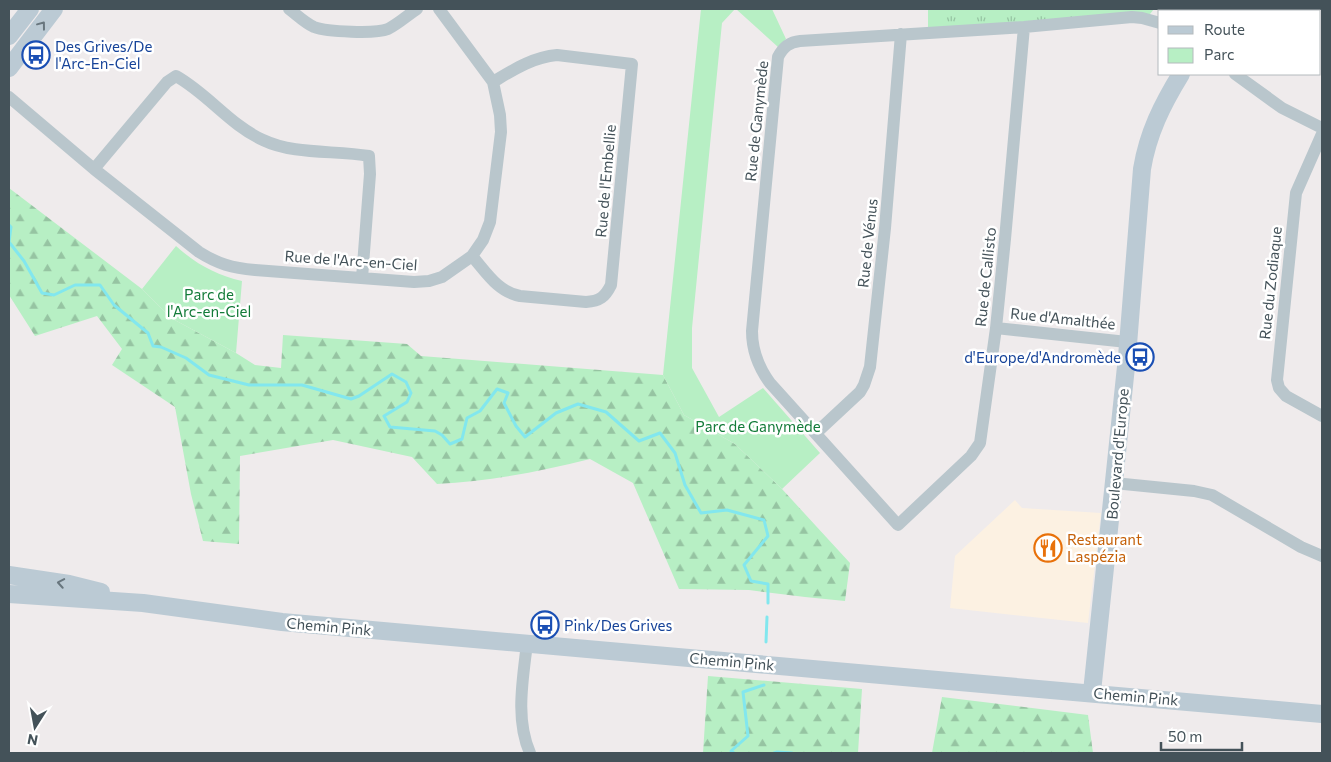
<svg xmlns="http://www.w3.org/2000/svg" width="1331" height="762" font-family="Commissioner,sans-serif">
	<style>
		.commercial { fill: #fcf1e2 }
		.grass { fill: url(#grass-tufts) }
		.forest { fill: url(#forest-firs) }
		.green { fill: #b7efc4 }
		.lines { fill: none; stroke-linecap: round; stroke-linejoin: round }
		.stream { stroke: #82e7ee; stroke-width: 3 }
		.street { stroke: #b9c6cc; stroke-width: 12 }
		.secondary { stroke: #bbcad4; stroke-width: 18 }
		.oneway { stroke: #68767e }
		.labels { text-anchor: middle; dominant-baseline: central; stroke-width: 5; stroke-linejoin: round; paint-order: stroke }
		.transit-label { font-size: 15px; fill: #164399; stroke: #fff; text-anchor: start }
		.street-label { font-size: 15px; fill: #445259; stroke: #fff }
		.park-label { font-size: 15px; fill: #137b39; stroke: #fff }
		.food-label { font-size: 15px; fill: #c56008; stroke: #fff; text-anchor: start }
	</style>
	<defs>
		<pattern id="grass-tufts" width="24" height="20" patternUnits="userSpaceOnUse" patternTransform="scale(1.25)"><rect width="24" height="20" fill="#b7efc4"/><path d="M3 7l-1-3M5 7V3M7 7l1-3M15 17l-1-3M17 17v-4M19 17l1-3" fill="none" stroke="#96c4a2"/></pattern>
		<pattern id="forest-firs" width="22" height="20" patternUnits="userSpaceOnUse" patternTransform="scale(1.25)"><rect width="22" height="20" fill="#b7efc4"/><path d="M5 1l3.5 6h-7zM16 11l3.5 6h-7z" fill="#96c4a2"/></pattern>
	</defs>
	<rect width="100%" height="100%" fill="#efebec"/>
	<path class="commercial" d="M 1015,500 L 1022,508 L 1101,513 L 1088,623 L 950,608 L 955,556 Z"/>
	<path class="grass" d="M 928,9 L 1154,9 L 1150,14 L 928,28 Z"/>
	<path class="forest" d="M 9,188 L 142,289 L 171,318 L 236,353 L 255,365 L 281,368 L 283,335 L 407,344 L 421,356 L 663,375 L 684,415 L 735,444 L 782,489 L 850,563 L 845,601 L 805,597 L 749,590 L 679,589 L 633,483 L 590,459 C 539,472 489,481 437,484 L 412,457 L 333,440 L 240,456 L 239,544 L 203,541 L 191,494 L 175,407 L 112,365 L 122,349 L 97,316 L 35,336 L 9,295 Z
		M 708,676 L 862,689 L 858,753 L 703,753 Z
		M 942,697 L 1088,715 L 1093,753 L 932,753 Z"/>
	<path class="green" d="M 701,9 L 735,9 L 722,23 L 692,328 L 692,368 L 719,417 L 763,388 L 820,453 L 782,489 L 735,444 L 684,415 L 663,375 Z
		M 736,9 L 772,9 L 786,39 L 778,47 Z
		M 176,246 C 196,264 216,275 242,281 L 236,353 L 171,318 L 142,289 Z"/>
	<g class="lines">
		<path class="stream" d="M 9,225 L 11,227 L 9,242 L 24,261 L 42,293 L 54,295 L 75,285 L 100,285 L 114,305 L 148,333 L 153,346 L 161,347 L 186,358 L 209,375 L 249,385 L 302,385 L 351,399 L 359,396 L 392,374 L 406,382 L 411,393 L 407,402 L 384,416 L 390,427 L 435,431 L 442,435 L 450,444 L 462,439 L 467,418 L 480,411 L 497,389 L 508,393 L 504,403 L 516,426 L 525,437 L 556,413 L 578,404 L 606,412 L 639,441 L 660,433 L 675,453 L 685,485 L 701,513 L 727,510 L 764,520 L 768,536 L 744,565 L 751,581 L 768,584 L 768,603
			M 766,642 L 767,617
			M 734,753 L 731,751 L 748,736 L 743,692 L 764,685
			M 774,753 L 777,752 L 792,753"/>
		<path class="street" d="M 289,9 C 297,15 305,23 314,27 C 327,32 376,34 388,29 C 398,24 408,15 417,9
			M 1024,27 L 1005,239 L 996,328 L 980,443 L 971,456 L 898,525 L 770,383 C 759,368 752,351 752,331 L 778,57 C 783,47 789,42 800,41 L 1024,27 L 1132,17 L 1142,18 L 1160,23
			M 1235,74 L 1282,108 L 1322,128
			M 9,97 L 94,169 L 199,252 C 218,264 232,268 255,270 L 414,282 L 429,281 L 442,277 L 472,256 L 483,240 L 490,222 L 501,132 L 500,115 L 493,82 L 439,9
			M 1322,134 L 1296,193 L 1277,380 L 1279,388 L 1286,396 L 1322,416
			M 94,169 L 167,82 L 176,76 C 208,94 230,125 263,140 C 294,155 335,150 369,156 L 370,174 L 362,278
			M 472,256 C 486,272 498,292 520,296 L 586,302 C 600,301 605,297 611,285 L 632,64 L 557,55 C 533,57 513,70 493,82
			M 996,328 L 1127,342
			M 816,433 L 860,392 L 864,385 L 870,367 L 885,228 L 901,34
			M 1114,483 L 1194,491 L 1212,495 L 1301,547 L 1322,556
			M 527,643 C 523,679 515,719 530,753"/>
		<path class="secondary" d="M 1224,11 L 1225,9
			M 9,36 L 30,9
			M 9,68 L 54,9
			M 9,575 L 69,584 L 101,592
			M 9,594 L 143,603 L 282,622 L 1322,714
			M 1092,692 L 1127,357 L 1142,169 C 1148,133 1162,105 1181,74"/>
	</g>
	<defs><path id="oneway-chevron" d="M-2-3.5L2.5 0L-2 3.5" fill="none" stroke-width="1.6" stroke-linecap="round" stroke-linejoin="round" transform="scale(1.25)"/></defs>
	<g class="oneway">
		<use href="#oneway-chevron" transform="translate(42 25) rotate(-53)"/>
		<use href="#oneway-chevron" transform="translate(61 583) rotate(-170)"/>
	</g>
	<defs>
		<g id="bus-ring" transform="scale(1.4375)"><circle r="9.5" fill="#fff" stroke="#1a4fb4" stroke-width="1.5"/><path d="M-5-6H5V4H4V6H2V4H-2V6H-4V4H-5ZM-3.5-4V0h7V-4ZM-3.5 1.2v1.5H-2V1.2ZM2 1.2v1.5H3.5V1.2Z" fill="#1a4fb4"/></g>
		<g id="restaurant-ring" transform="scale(1.4375)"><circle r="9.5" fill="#fff" stroke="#e8710a" stroke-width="1.5"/><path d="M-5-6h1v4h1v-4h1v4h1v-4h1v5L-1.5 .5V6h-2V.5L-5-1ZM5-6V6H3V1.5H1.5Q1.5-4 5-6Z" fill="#e8710a"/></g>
	</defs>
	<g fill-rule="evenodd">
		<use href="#bus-ring" x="36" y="55"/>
		<use href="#bus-ring" x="1140" y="357"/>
		<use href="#restaurant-ring" x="1048" y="548"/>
		<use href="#bus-ring" x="545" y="625"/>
	</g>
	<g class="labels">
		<g class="transit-label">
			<text x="55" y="46">Des Grives/De<tspan x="55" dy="17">l'Arc-En-Ciel</tspan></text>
			<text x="1121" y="357" text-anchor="end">d'Europe/d'Andromède</text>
			<text x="564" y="625">Pink/Des Grives</text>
		</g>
		<g class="street-label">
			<text transform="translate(756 121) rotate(-84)">Rue de Ganymède</text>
			<text transform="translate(605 181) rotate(-85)">Rue de l'Embellie</text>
			<text transform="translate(867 243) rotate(-84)">Rue de Vénus</text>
			<text transform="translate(351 260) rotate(4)">Rue de l'Arc-en-Ciel</text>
			<text transform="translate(985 277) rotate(-84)">Rue de Callisto</text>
			<text transform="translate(1270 283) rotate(-84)">Rue du Zodiaque</text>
			<text transform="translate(1063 318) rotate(6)">Rue d'Amalthée</text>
			<text transform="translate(1117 454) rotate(-85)">Boulevard d'Europe</text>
			<text transform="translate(329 626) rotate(5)">Chemin Pink</text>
			<text transform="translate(732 661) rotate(5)">Chemin Pink</text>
			<text transform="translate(1136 696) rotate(5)">Chemin Pink</text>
		</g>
		<g class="park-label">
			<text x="209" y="294">Parc de<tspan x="209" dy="17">l'Arc-en-Ciel</tspan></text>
			<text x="758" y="426">Parc de Ganymède</text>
		</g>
		<g class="food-label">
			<text x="1067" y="539">Restaurant<tspan x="1067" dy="17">Laspézia</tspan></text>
		</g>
	</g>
	<rect width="1331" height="762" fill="none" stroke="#445259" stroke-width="20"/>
	<rect x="1158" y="10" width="162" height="65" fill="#ffffff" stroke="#b4babd"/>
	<rect x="1168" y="26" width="25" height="8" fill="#bbcad4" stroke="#b4babd"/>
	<text x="1204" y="35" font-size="15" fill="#445259">Route</text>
	<rect x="1168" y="48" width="25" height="15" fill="#b7efc4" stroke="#b4babd"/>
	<text x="1204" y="60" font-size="15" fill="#445259">Parc</text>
	<g transform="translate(35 727) rotate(191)" stroke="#ffffff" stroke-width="4" paint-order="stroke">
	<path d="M0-4L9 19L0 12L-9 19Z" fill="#445259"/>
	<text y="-8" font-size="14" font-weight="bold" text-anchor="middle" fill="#445259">N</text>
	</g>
	<path d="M1161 742v8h81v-8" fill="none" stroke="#445259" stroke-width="2.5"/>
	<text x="1168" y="742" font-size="15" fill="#445259" stroke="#ffffff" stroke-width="4" paint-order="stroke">50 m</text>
</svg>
